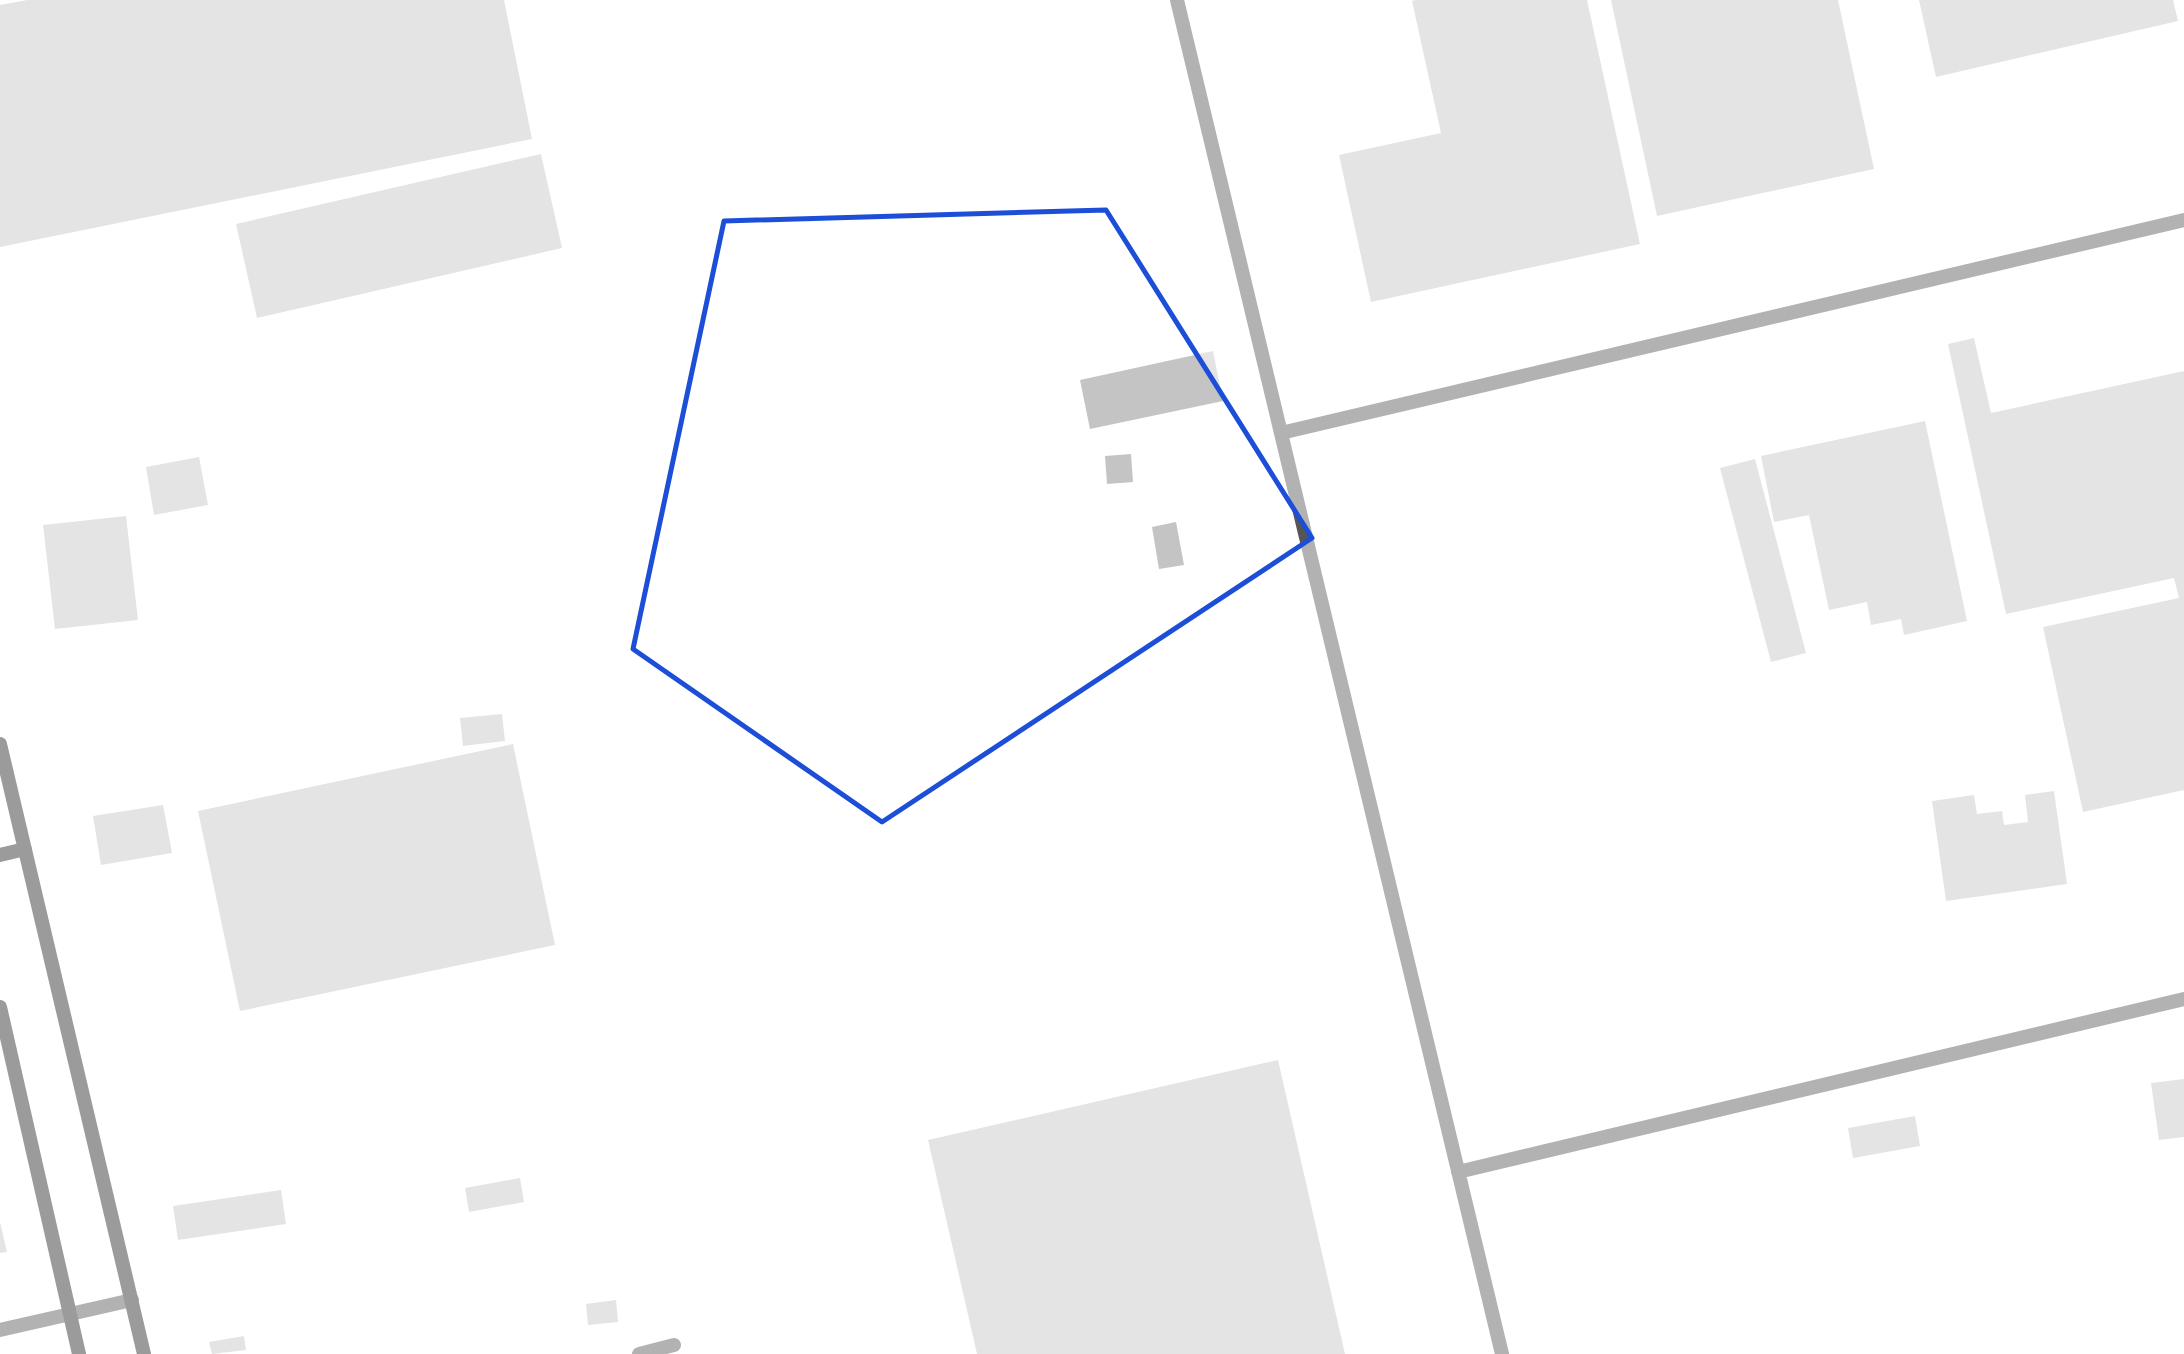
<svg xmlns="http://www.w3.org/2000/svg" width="2184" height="1354" font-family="Arial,sans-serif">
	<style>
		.building { fill: #c4c4c4 }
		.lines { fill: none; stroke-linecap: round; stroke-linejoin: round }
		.street { stroke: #555; stroke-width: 14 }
		.secondary { stroke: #222; stroke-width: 14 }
		.marked { fill: none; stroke: #1d4ed8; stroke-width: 5; stroke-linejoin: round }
	</style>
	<rect width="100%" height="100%" fill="#fff"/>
	<path class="building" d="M 27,0 L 504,0 L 532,139 L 0,247 L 0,5 Z
		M 1416,0 L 1587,0 L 1640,244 L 1371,302 L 1339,155 L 1441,133 L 1412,1 Z
		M 1611,0 L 1838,0 L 1874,169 L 1657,216 Z
		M 1919,0 L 2173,0 L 2178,21 L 1936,77 Z
		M 541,154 L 562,248 L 257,318 L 236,224 Z
		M 1974,338 L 1991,413 L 2184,371 L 2184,790 L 2083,812 L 2043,627 L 2179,598 L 2174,578 L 2006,614 L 1948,344 Z
		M 1213,351 L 1223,401 L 1090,429 L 1080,380 Z
		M 1925,421 L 1967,621 L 1904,635 L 1901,619 L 1871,625 L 1867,602 L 1829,610 L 1809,515 L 1774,522 L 1761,456 Z
		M 1131,454 L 1133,482 L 1107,484 L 1105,456 Z
		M 199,457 L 208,505 L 154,515 L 146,467 Z
		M 1755,459 L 1806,653 L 1771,662 L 1720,468 Z
		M 126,516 L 138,620 L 55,629 L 43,525 Z
		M 1176,522 L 1184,565 L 1159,569 L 1152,527 Z
		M 502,714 L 505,741 L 463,746 L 460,718 Z
		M 513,744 L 555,945 L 240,1011 L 198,811 Z
		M 2054,791 L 2067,884 L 1946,901 L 1932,801 L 1974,795 L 1977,814 L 2002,811 L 2004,825 L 2028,822 L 2025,795 Z
		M 163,805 L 172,853 L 101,865 L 93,816 Z
		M 1278,1060 L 1345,1354 L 977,1354 L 928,1140 Z
		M 2184,1079 L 2184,1137 L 2159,1140 L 2151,1083 Z
		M 1915,1116 L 1920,1146 L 1853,1158 L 1848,1128 Z
		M 520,1178 L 524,1202 L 469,1212 L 465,1188 Z
		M 281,1190 L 286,1224 L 178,1240 L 173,1206 Z
		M 0,1222 L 7,1252 L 0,1253 Z
		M 616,1300 L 618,1322 L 588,1325 L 586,1304 Z
		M 244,1336 L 246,1350 L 212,1354 L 209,1342 Z"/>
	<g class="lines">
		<path class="street" d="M 1177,0 L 1502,1354
			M 1281,433 L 2184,220
			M 1458,1172 L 2184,999
			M 0,1330 L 132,1300
			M 639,1354 L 674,1345"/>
		<path class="secondary" d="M 0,744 L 144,1354
			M 0,855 L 25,849
			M 0,1007 L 79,1354"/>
	</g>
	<path d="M0 0H2184V1354H0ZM 1106,210 L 1312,538 L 882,822 L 633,649 L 724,221 Z" fill="#fff" fill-opacity=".55" fill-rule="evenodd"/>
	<path class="marked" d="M 1106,210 L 1312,538 L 882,822 L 633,649 L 724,221 Z"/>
</svg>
